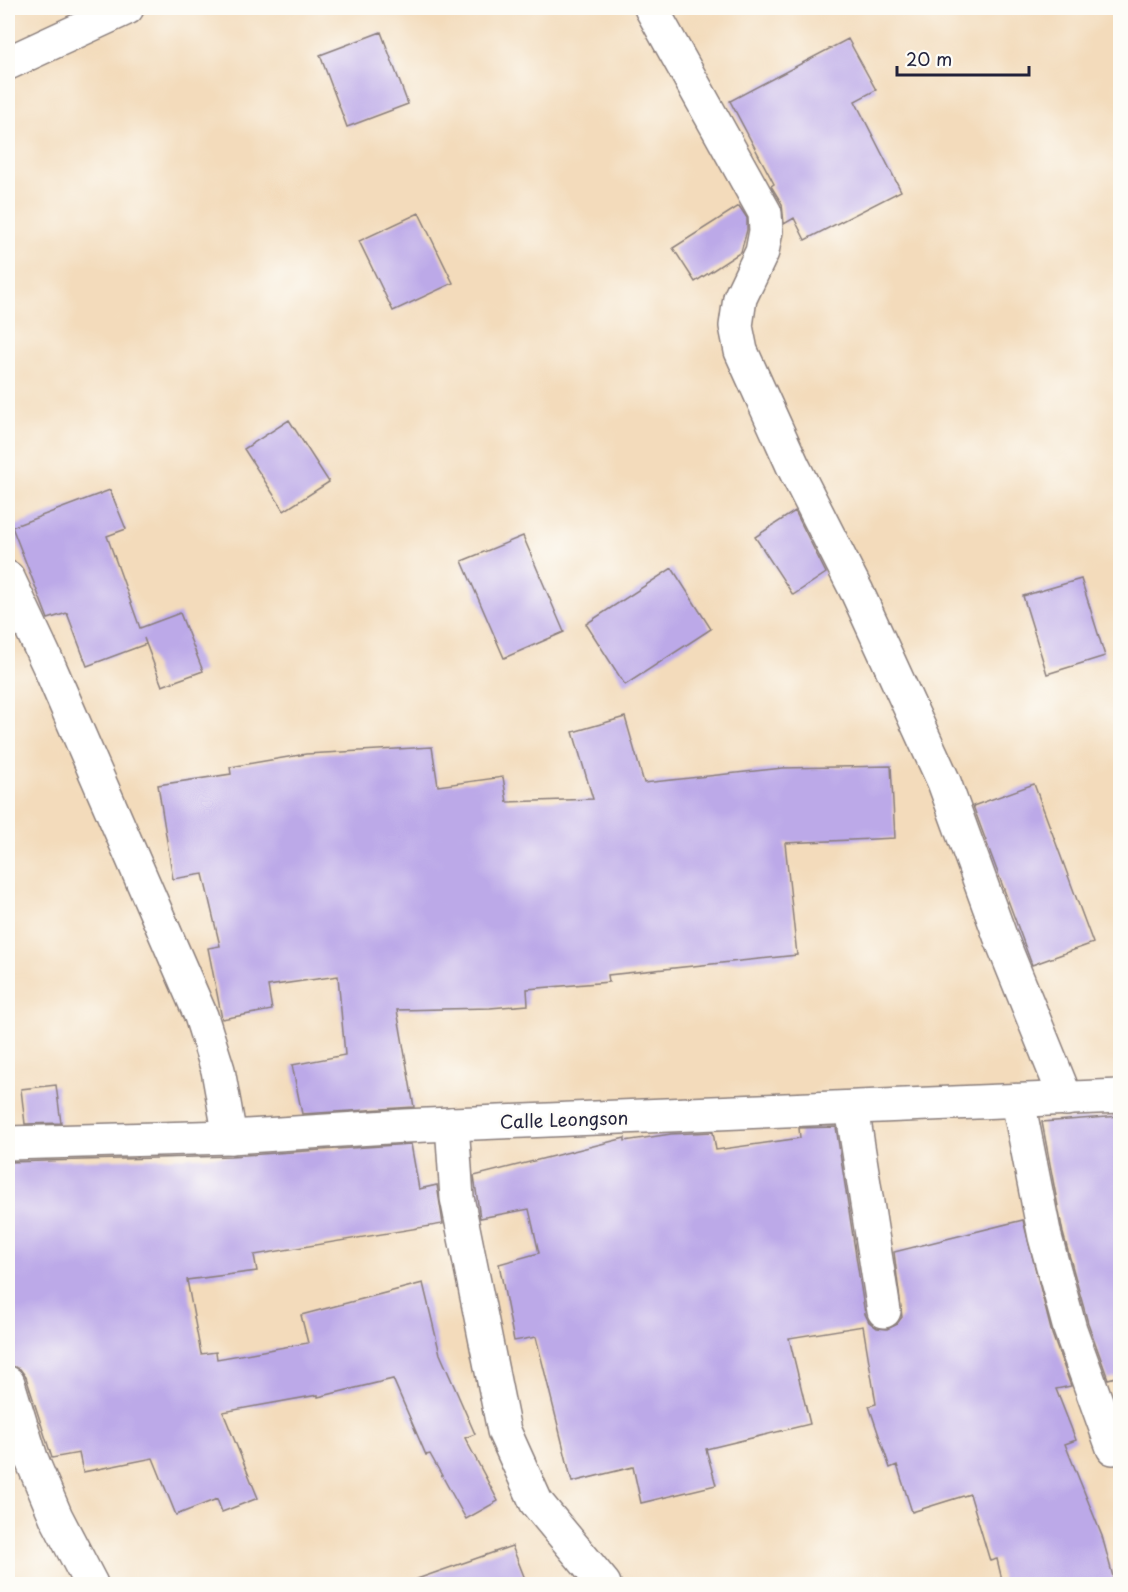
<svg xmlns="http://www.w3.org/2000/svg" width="1128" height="1592" font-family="'Playpen Sans',sans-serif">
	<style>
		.building { fill: #bca9e8 }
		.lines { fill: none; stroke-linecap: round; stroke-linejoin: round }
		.street-casing { stroke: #8a7e7b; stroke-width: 36 }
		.secondary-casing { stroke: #8a7e7b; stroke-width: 36 }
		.street { stroke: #fff; stroke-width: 33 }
		.secondary { stroke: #fff; stroke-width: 33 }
		.labels { text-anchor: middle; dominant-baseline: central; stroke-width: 5; stroke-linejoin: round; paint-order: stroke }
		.street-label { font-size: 18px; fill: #22223b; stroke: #fdfcf7 }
	</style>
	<rect width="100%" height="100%" fill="#fdfcf7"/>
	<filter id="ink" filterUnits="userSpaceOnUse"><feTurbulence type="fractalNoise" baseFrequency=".0167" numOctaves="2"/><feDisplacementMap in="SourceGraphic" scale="12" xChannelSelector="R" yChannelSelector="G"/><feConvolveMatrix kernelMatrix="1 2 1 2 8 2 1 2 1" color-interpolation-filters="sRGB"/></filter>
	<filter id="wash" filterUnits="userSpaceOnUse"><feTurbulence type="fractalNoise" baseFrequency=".008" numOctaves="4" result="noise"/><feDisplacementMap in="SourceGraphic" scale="24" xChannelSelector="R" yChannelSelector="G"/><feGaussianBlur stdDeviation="1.35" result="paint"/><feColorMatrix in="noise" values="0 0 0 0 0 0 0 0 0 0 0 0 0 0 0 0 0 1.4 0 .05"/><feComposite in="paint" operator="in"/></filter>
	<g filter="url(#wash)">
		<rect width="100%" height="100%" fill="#f3dbbb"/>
		<g id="blocks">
			<path class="building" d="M 381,32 L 408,104 L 347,127 L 320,55 Z
				M 848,39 L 876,90 L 855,101 L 901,191 L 805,240 L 794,218 L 784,224 L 782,204 L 771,186 L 774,184 L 730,101 Z
				M 739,206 L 747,218 L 747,230 L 741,252 L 695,282 L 673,248 Z
				M 419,213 L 453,283 L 393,311 L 359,241 Z
				M 289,420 L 329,482 L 284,511 L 244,449 Z
				M 110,490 L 126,529 L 107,536 L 140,628 L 180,613 L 203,671 L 162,686 L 144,638 L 146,644 L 87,666 L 67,613 L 48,619 L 12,527 Z
				M 795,511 L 826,573 L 793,595 L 755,537 Z
				M 523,536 L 564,632 L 504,658 L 462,561 Z
				M 672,568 L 711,629 L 625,685 L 586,624 Z
				M 1081,579 L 1105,656 L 1047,674 L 1023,596 Z
				M 625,717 L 644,783 L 783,768 L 891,766 L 895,838 L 785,843 L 797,955 L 608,975 L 609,982 L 527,989 L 528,1005 L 490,1008 L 397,1010 L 414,1107 L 302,1114 L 292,1065 L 345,1055 L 338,976 L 268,986 L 272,1010 L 222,1019 L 208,948 L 220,946 L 203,874 L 173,879 L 158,785 L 231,774 L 230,767 L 306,754 L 432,747 L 438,786 L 503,777 L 507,802 L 593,799 L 573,732 Z
				M 1034,784 L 1093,943 L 1032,965 L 973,806 Z
				M 56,1085 L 61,1123 L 25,1124 L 21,1089 Z
				M 1120,1116 L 1120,1376 L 1108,1379 L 1088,1323 L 1063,1233 L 1042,1122 Z
				M 836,1127 L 865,1314 L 869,1322 L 877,1328 L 887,1329 L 896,1325 L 902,1317 L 894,1252 L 1023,1220 L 1052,1334 L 1071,1386 L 1056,1389 L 1076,1440 L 1065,1444 L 1102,1536 L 1115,1584 L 1003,1584 L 997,1559 L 990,1561 L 970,1494 L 912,1512 L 897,1465 L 890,1468 L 869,1406 L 876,1404 L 863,1326 L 789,1338 L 810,1424 L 706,1449 L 716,1485 L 641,1503 L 633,1467 L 572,1482 L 536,1337 L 514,1341 L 499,1264 L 539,1253 L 529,1209 L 480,1218 L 474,1176 L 625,1138 L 625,1141 L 671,1134 L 713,1132 L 716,1150 L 800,1138 L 799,1128 Z
				M 411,1144 L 419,1189 L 437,1185 L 443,1224 L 254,1255 L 257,1271 L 187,1280 L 201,1354 L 216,1352 L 217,1359 L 308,1343 L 301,1315 L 423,1283 L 440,1354 L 475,1434 L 465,1438 L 498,1501 L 466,1519 L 430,1454 L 426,1455 L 393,1379 L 318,1397 L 318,1395 L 223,1412 L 258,1498 L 222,1512 L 217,1499 L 176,1515 L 153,1458 L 83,1472 L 79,1453 L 52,1458 L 26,1377 L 20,1369 L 8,1365 L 8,1162 L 231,1156 Z
				M 512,1546 L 527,1584 L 418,1584 L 417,1579 Z"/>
		</g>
	</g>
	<g filter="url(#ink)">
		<use href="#blocks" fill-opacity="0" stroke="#8a7e7b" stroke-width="1.5"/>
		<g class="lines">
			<g class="street-casing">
				<path id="street" d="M 651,8 L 765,213 L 766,231 L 762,252 L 740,298 L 736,326 L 741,351 L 793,466 L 857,592 L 944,782 L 1000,936 L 1066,1099
					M 8,63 L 127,8
					M 8,578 L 50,668 L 201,1016 L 218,1070 L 230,1137
					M 1018,1101 L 1045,1237 L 1070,1329 L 1113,1448
					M 852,1108 L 884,1311
					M 452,1124 L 457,1198 L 504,1431 L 536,1502 L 604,1584
					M 8,1383 L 31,1458 L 56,1517 L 91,1584"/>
			</g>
			<g class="secondary-casing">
				<path id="secondary" d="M 8,1143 L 230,1137 L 404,1126 L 1120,1096"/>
			</g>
			<use href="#street" class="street"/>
			<use href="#secondary" class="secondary"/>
		</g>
	</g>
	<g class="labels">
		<g class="street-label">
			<text transform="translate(564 1119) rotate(-2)">Calle Leongson</text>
		</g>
	</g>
	<rect width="1128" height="1592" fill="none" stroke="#fdfcf7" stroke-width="30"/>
	<path d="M897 66v9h132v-9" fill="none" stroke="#22223b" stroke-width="3"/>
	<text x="906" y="66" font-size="18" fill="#22223b" stroke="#fdfcf7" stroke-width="4.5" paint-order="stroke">20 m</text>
</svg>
